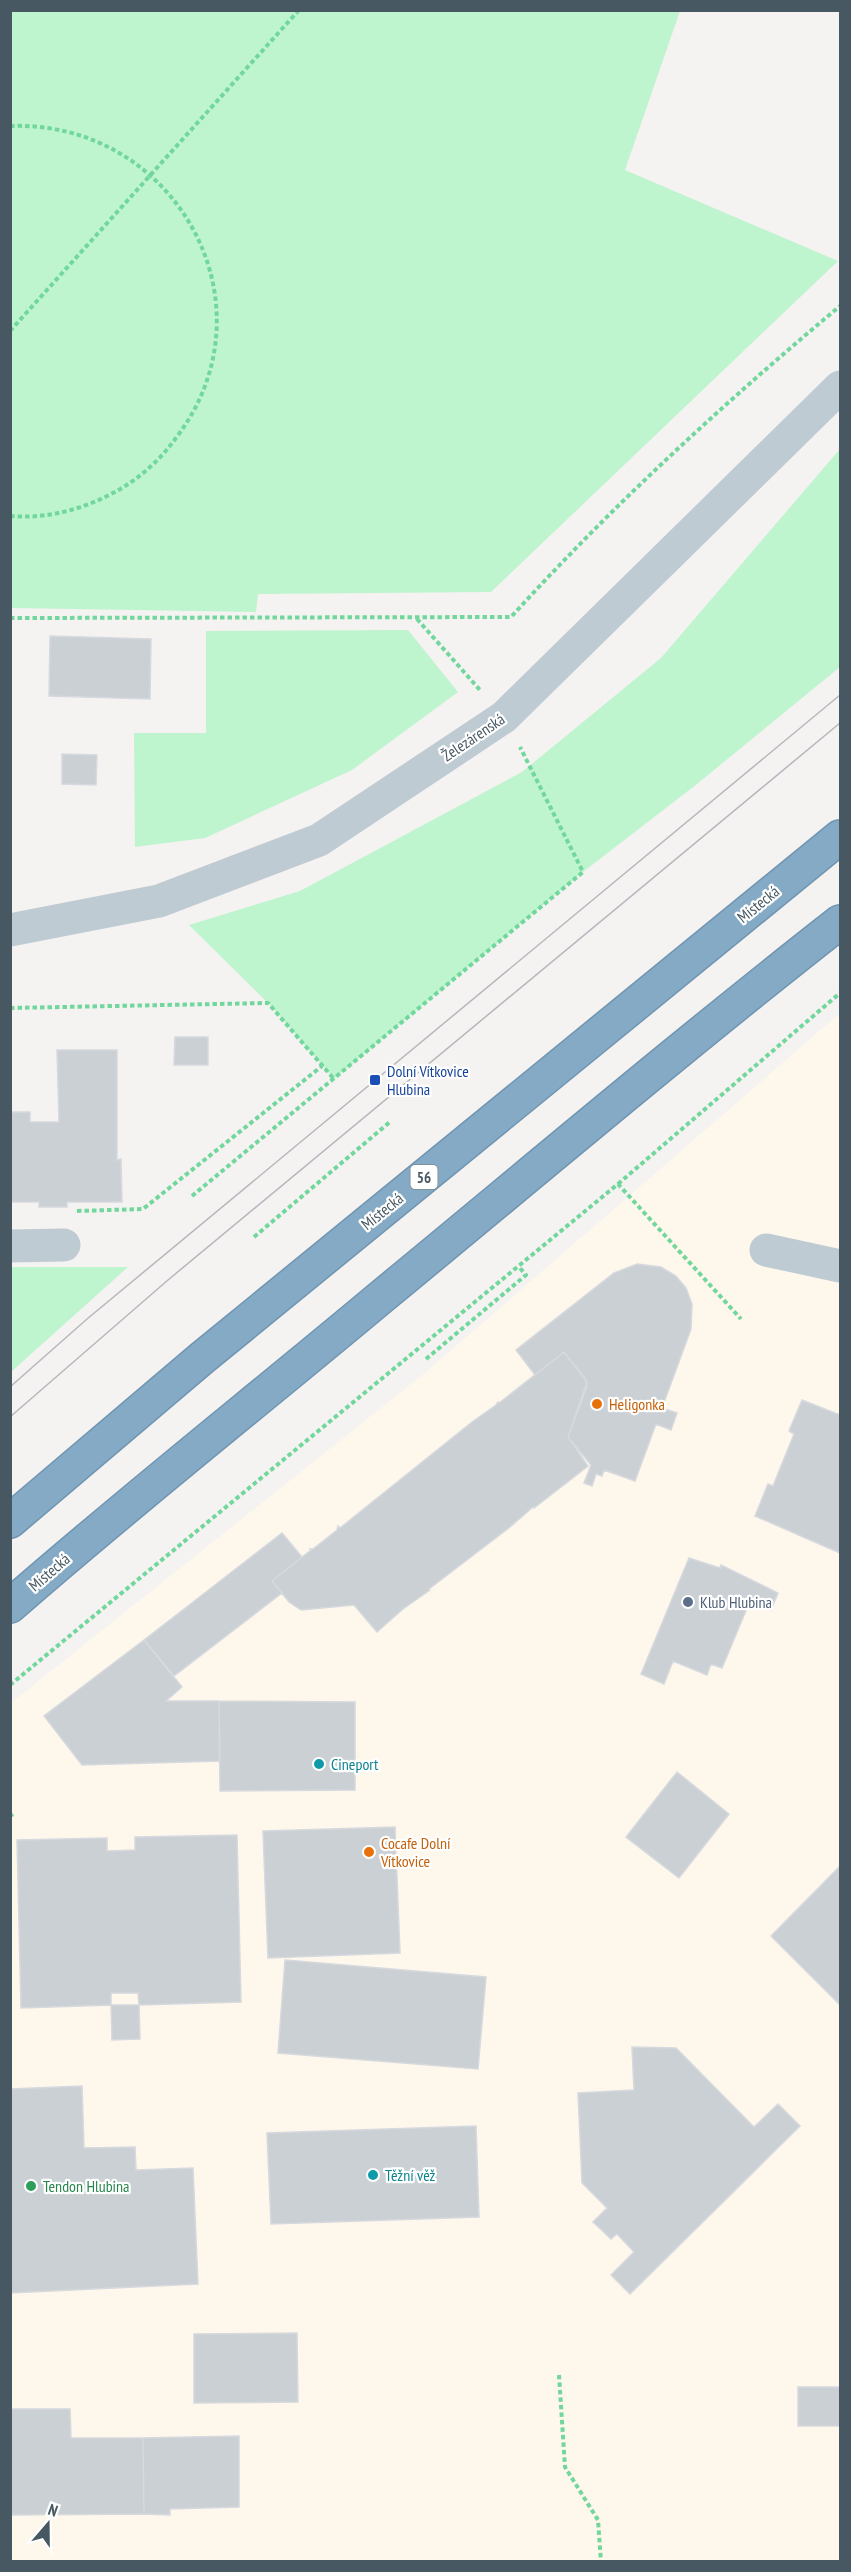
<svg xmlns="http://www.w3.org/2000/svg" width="851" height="2572" font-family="'PT Sans Narrow',sans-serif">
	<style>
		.commercial { fill: #fef7ec }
		.green { fill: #bef5ce }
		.building { fill: #cbd0d5; stroke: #d6d9de; stroke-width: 1.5 }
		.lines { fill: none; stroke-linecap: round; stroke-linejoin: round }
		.highway-casing { stroke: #7095b1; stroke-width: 36 }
		.path { stroke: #72d79c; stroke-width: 4; stroke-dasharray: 4.5 3; stroke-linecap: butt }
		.minor { stroke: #bfcbd3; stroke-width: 33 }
		.highway { stroke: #85aac5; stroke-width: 33 }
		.tram { stroke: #b4b8bd; stroke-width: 1.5 }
		.transit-dot { fill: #1a4fb4; stroke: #fff; stroke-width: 2 }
		.food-dot { fill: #e8710a; stroke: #fff; stroke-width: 2 }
		.service-dot { fill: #5c6f8a; stroke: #fff; stroke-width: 2 }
		.culture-dot { fill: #0f9aa8; stroke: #fff; stroke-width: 2 }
		.leisure-dot { fill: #2e9e5b; stroke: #fff; stroke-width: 2 }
		.labels { text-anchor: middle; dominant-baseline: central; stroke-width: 4.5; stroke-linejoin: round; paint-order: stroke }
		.shield { fill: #fff; stroke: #7e8a91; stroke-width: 1.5 }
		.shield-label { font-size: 15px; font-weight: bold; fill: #475862 }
		.street-label { font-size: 16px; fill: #475862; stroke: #fff }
		.transit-label { font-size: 16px; fill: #164399; stroke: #fff; text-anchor: start }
		.food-label { font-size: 16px; fill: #c56008; stroke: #fff; text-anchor: start }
		.service-label { font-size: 16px; fill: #4e5e75; stroke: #fff; text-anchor: start }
		.culture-label { font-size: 16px; fill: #0d838f; stroke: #fff; text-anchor: start }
		.leisure-label { font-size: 16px; fill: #27864d; stroke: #fff; text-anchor: start }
	</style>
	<rect width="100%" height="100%" fill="#f5f2f2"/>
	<path class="commercial" d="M 840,1013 L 840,2561 L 11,2562 L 11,1703 L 426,1372 Z"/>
	<path class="green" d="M 11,10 L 680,11 L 625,170 L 838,261 L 491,592 L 258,594 L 256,612 L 11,608 Z
		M 840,449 L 840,667 L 697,784 L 583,872 L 334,1079 L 268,1003 L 189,925 L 300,891 L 522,772 L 661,658 Z
		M 408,630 L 458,692 L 352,770 L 205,838 L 135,847 L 134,733 L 206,733 L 206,631 Z
		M 11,1267 L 128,1267 L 11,1372 Z"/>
	<path class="building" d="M 50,636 L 151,639 L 150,699 L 49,696 Z
		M 62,754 L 97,755 L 96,785 L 62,784 Z
		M 175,1037 L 208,1037 L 208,1065 L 174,1065 Z
		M 57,1050 L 117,1050 L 117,1160 L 121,1159 L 122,1202 L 67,1202 L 67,1207 L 39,1207 L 39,1202 L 10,1202 L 10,1112 L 30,1112 L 30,1122 L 59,1122 Z
		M 637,1264 L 661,1267 L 676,1276 L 686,1288 L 692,1304 L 691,1329 L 662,1408 L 677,1413 L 671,1430 L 656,1424 L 635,1481 L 604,1470 L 602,1476 L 596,1474 L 592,1486 L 584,1483 L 591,1465 L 568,1437 L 587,1386 L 585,1378 L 564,1352 L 535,1375 L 516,1350 L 614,1273 Z
		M 564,1352 L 587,1382 L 568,1437 L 588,1466 L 534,1508 L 533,1507 L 510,1527 L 429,1589 L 430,1590 L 403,1609 L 377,1632 L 354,1605 L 301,1610 L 289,1602 L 272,1581 L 311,1550 L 310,1549 L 313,1549 L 337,1530 L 338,1526 L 340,1528 L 472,1422 L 496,1405 L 498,1402 L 499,1403 Z
		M 802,1400 L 840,1415 L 840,1553 L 755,1516 L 768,1484 L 773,1486 L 794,1434 L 789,1431 Z
		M 282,1533 L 302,1557 L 272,1581 L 282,1593 L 174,1676 L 144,1640 Z
		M 689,1558 L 720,1568 L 721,1565 L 778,1593 L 771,1610 L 750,1601 L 722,1668 L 711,1664 L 707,1675 L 673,1661 L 664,1684 L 641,1674 Z
		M 144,1640 L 182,1687 L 166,1701 L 219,1701 L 220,1761 L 82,1765 L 44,1716 Z
		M 219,1701 L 355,1702 L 355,1790 L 220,1791 Z
		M 677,1772 L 729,1814 L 679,1878 L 626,1837 Z
		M 395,1827 L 400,1953 L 268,1958 L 263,1831 Z
		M 237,1835 L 241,2002 L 139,2005 L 138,1993 L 111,1993 L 111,2005 L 21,2008 L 17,1840 L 107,1838 L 107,1851 L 135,1850 L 135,1837 Z
		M 840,1866 L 840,2005 L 771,1936 Z
		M 285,1960 L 486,1977 L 478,2069 L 278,2053 Z
		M 111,2005 L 139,2005 L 140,2039 L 112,2040 Z
		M 632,2047 L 676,2048 L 754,2127 L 778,2104 L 800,2126 L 630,2294 L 611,2275 L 634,2252 L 617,2234 L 611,2239 L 593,2222 L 607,2208 L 582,2183 L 578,2093 L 634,2090 Z
		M 82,2086 L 84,2148 L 135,2147 L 136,2170 L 193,2168 L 198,2284 L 10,2293 L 10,2089 Z
		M 476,2126 L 479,2217 L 271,2224 L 267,2133 Z
		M 297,2333 L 298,2402 L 194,2403 L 194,2334 Z
		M 798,2387 L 840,2387 L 840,2426 L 798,2426 Z
		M 10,2409 L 70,2409 L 71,2438 L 143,2438 L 144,2514 L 10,2515 Z
		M 239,2436 L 239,2507 L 170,2509 L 170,2515 L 144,2514 L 143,2438 Z"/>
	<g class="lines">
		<g class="highway-casing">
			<path id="highway" d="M 10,1521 L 202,1358 L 840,837
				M 10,1606 C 131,1500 257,1401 380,1298 C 533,1172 684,1044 840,922"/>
		</g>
		<path class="path" d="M 10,126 C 172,120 275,298 181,431 C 161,460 138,481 107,496 C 77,511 43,519 10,516
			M 10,331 L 299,10
			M 10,618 L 511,617 C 613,505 724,403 840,306
			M 417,619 L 480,690
			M 10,1008 L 268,1003 L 334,1079
			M 618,1184 L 840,993
			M 192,1196 L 583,872 L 520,747
			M 77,1211 L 143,1209 L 322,1066
			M 254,1237 L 391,1121
			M 426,1359 L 526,1275 L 519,1267
			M 10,1685 L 618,1184 L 741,1319
			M 10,1813 L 14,1819
			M 559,2375 L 565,2467 L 598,2520 L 601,2562"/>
		<path class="minor" d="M 10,930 L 159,901 L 319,840 L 504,717 L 840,387
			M 10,1246 L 64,1245
			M 766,1250 L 840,1266"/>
		<use href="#highway" class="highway"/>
		<path class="tram" d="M 10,1387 L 87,1319 L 840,695
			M 10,1417 L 168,1280 L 840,723"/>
	</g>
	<rect class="transit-dot" x="369" y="1074" width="12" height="12" rx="3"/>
	<g class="food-dot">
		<circle cx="597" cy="1404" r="6"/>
		<circle cx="369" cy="1852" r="6"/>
	</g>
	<circle class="service-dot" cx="688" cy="1602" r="6"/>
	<g class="culture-dot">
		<circle cx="319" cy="1764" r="6"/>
		<circle cx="373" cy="2175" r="6"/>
	</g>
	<circle class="leisure-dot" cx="31" cy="2186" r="6"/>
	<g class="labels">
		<rect class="shield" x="410.5" y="1165" width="27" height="24" rx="4.5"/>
		<g class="shield-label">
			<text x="424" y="1177">56</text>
		</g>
		<g class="street-label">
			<text transform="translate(473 737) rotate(-34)">Železárenská</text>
			<text transform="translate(758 904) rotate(-39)">Místecká</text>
			<text transform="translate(382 1211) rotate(-39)">Místecká</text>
			<text transform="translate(49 1572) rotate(-41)">Místecká</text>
		</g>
		<g class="transit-label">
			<text x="387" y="1071">Dolní Vítkovice<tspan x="387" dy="18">Hlubina</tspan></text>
		</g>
		<g class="food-label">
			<text x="609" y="1404">Heligonka</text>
			<text x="381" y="1843">Cocafe Dolní<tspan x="381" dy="18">Vítkovice</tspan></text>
		</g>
		<g class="service-label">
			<text x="700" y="1602">Klub Hlubina</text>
		</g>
		<g class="culture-label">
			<text x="331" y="1764">Cineport</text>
			<text x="385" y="2175">Těžní věž</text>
		</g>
		<g class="leisure-label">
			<text x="43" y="2186">Tendon Hlubina</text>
		</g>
	</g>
	<rect width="851" height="2572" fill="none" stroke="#475862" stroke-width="24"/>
	<g transform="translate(48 2524) rotate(20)" stroke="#ffffff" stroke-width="4.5" paint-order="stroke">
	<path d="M0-4.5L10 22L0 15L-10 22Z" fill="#475862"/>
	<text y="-9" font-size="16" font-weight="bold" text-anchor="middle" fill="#475862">N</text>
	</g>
</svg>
